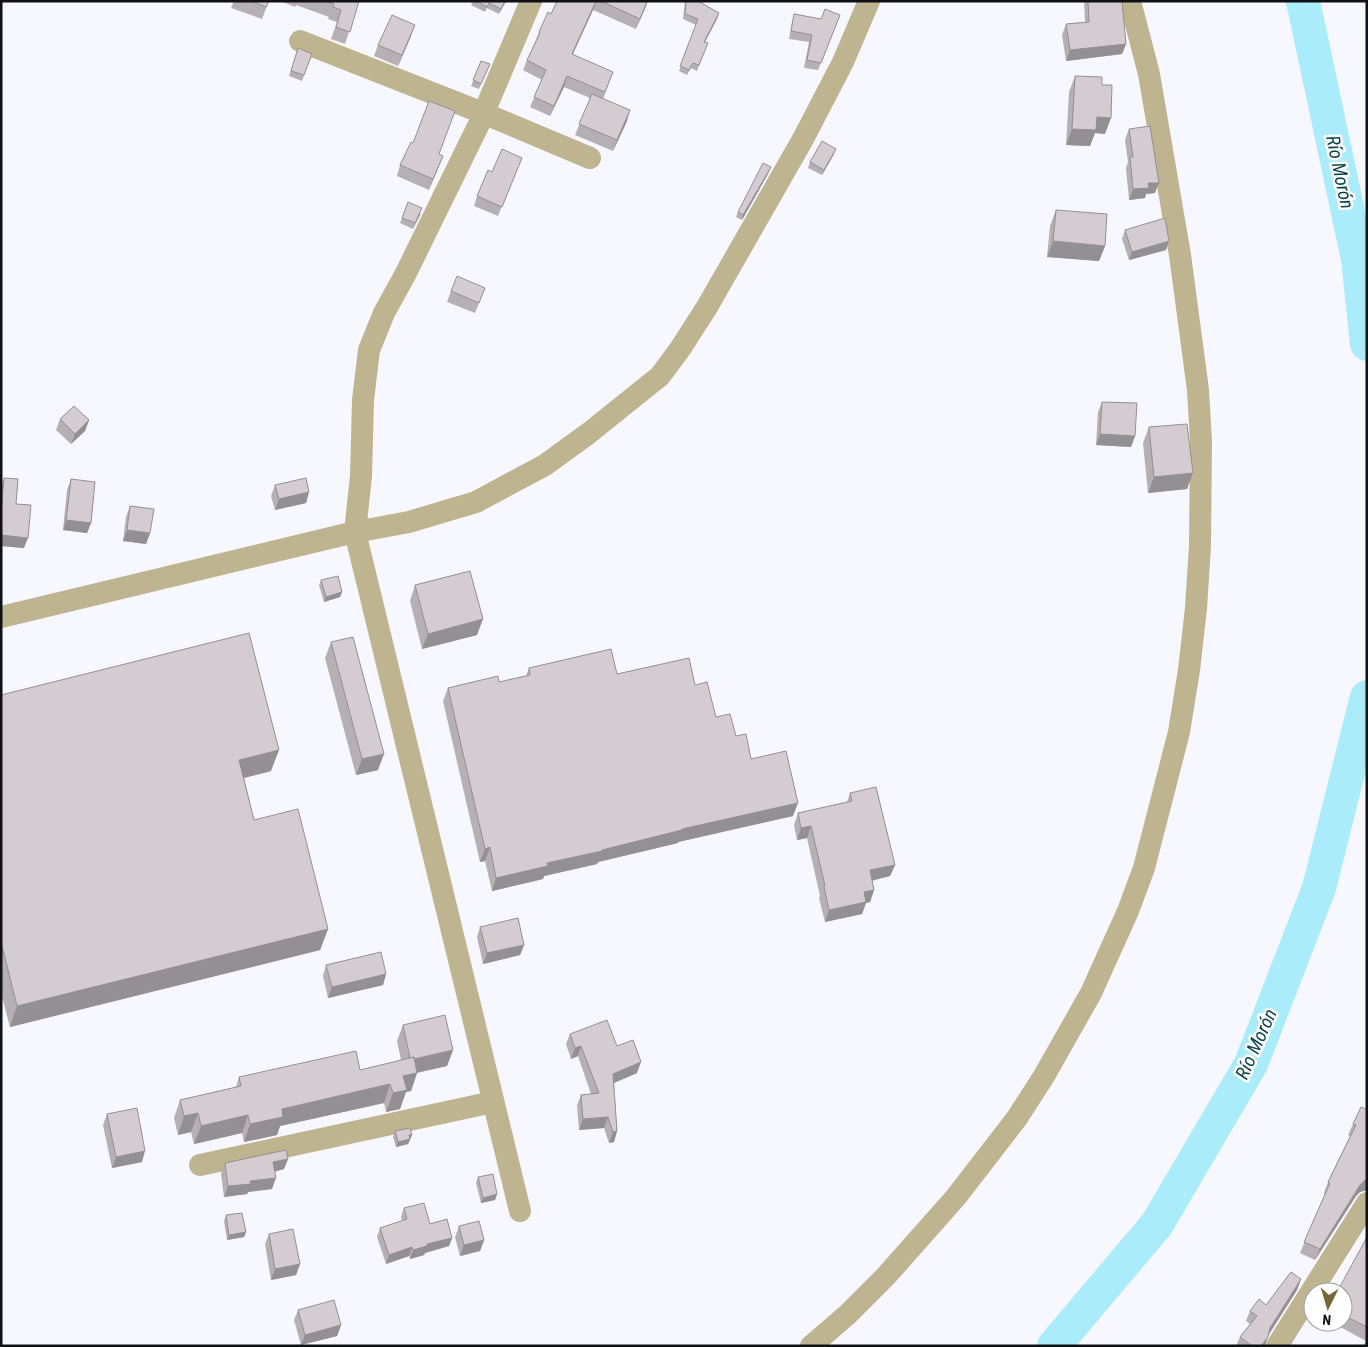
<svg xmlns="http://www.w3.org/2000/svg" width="1368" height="1347" font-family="'Roboto Condensed',sans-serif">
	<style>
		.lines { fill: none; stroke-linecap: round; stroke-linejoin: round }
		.river { stroke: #abecfa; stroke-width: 34 }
		.minor { stroke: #bfb490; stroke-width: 22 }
		.wall { fill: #b6afb4 }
		.shaded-wall { fill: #948f92 }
		.building { fill: #d4ccd1; stroke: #948f92 }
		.labels { text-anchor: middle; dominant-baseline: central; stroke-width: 5; stroke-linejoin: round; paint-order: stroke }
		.water-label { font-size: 19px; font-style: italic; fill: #08424c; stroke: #fff }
	</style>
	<rect width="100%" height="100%" fill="#f7f8ff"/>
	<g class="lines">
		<path class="river" d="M 1303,1 L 1358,259 L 1367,344
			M 1054,1346 L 1157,1224 L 1251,1064 L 1319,888 L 1367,697"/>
		<path class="minor" d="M 300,41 L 483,113 L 590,158
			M 1,617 L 355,532 L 409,522 L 476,502 L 545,465 L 589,433 L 660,376 L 680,349 L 707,307 L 803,139 L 843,62 L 869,1
			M 200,1165 L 493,1102
			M 520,1211 L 355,532 L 361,476 L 363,400 L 369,350 L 384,313 L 406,273 L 479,124 L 531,1
			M 811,1346 L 847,1315 L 886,1276 L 956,1197 L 1017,1118 L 1044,1076 L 1091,993 L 1128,911 L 1144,868 L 1179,732 L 1189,670 L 1196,608 L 1200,546 L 1201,442 L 1198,390 L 1180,255 L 1149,74 L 1130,1
			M 1277,1346 L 1367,1203"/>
	</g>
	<path class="wall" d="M 234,1 L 269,1 L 262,19 L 231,8 Z
		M 281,1 L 359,1 L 345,44 L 331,39 L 337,22 L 328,19 L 329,17 L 296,5 L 295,7 Z
		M 473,1 L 506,1 L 499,14 L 487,8 L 485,12 L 471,5 Z
		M 557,1 L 648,1 L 636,29 L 593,10 L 572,55 L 613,72 L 603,99 L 627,121 L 613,151 L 575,135 L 590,98 L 564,87 L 550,116 L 530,107 L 542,80 L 523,70 L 527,60 L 535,42 L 539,32 L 551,14 Z
		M 685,1 L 698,1 L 719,13 L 717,19 L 705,42 L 708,43 L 697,71 L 691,68 L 687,75 L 679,71 L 696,25 L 683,19 Z
		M 1084,1 L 1122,1 L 1126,44 L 1122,54 L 1066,61 L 1062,35 L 1066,24 L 1085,22 Z
		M 794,14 L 821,19 L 840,15 L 818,70 L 804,68 L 809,42 L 789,39 L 792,22 Z
		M 411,36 L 398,66 L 374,56 L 378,45 Z
		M 298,48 L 312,54 L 302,81 L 289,76 Z
		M 481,61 L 490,64 L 479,89 L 471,86 Z
		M 1075,76 L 1102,85 L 1105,134 L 1095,133 L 1090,146 L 1066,145 L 1069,92 Z
		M 1129,129 L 1155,193 L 1146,194 L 1145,198 L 1129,200 L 1126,168 L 1128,162 L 1125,140 Z
		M 439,154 L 443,156 L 429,190 L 397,176 L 400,165 Z
		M 834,154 L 822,175 L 808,168 L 810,162 Z
		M 522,158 L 498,216 L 474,206 L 477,196 L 492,172 Z
		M 769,172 L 742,220 L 736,217 L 738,212 Z
		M 408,202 L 421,214 L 413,229 L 400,223 Z
		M 1056,210 L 1105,246 L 1099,261 L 1047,257 L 1050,226 Z
		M 1125,230 L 1169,241 L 1166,250 L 1129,260 L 1122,239 Z
		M 485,288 L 475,313 L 447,302 L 451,291 Z
		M 1102,402 L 1135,436 L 1131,447 L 1096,445 L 1098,412 Z
		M 60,419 L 89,420 L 85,431 L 71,444 L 56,430 Z
		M 1149,427 L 1193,473 L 1187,489 L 1148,493 L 1143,443 Z
		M 4,478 L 16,504 L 24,548 L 1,546 L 1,486 Z
		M 71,479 L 91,523 L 87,533 L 63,530 L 67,490 Z
		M 275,485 L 309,492 L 306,503 L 275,510 L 271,496 Z
		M 130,506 L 150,533 L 146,544 L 123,541 L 126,517 Z
		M 321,580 L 342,592 L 340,597 L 324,602 L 319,585 Z
		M 415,585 L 477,635 L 422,649 L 410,601 Z
		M 331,642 L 378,770 L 356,775 L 325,658 Z
		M 529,668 L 617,674 L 695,685 L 716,717 L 736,736 L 793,816 L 678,842 L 678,843 L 598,862 L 597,864 L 544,876 L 543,879 L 492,891 L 485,861 L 480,862 L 443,701 L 448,688 L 499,682 L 526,676 Z
		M 1,695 L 271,771 L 244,778 L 254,820 L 328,929 L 320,950 L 10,1027 L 1,993 Z
		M 850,793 L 895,865 L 890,876 L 872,881 L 874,890 L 870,902 L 866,903 L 862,914 L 825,922 L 819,898 L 820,896 L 807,838 L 797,840 L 794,825 L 798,813 L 847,802 Z
		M 480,927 L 524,945 L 520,955 L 483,964 L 477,937 Z
		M 326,965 L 386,974 L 383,985 L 328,998 L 323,976 Z
		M 403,1025 L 453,1050 L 447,1066 L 417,1073 L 411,1091 L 406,1092 L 400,1109 L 386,1112 L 384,1103 L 280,1126 L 277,1135 L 244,1142 L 242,1133 L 194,1144 L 191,1132 L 178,1135 L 174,1118 L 180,1100 L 236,1087 L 239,1077 L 360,1070 L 401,1060 L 397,1041 Z
		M 570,1034 L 617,1046 L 637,1073 L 614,1083 L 617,1131 L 614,1142 L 609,1143 L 604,1128 L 579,1130 L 577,1105 L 581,1095 L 591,1094 L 578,1056 L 571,1059 L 566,1044 Z
		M 1367,1106 L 1367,1190 L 1360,1192 L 1356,1196 L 1315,1260 L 1300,1253 L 1325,1194 L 1324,1193 L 1328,1182 L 1350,1136 L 1348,1135 L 1353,1124 L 1366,1109 Z
		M 107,1114 L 142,1162 L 112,1168 L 103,1125 Z
		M 395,1131 L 412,1135 L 408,1144 L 396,1147 L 393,1137 Z
		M 288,1159 L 284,1169 L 275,1171 L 272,1189 L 248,1192 L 247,1194 L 224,1197 L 221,1174 L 225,1163 Z
		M 478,1177 L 497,1194 L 495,1200 L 481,1203 L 476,1183 Z
		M 404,1208 L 452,1238 L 449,1246 L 425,1253 L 424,1255 L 410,1259 L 409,1256 L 386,1264 L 377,1237 L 380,1228 L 402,1221 L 401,1217 Z
		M 226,1215 L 246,1232 L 244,1237 L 227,1240 L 224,1221 Z
		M 459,1226 L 484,1240 L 480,1251 L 460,1256 L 455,1237 Z
		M 269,1234 L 300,1264 L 296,1275 L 271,1280 L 265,1244 Z
		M 1367,1237 L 1367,1346 L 1366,1341 L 1331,1322 L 1343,1322 L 1343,1292 Z
		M 1301,1279 L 1297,1290 L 1268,1335 L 1265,1346 L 1236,1346 L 1240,1337 L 1250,1324 L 1246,1321 L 1250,1311 L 1266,1305 Z
		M 298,1310 L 341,1325 L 337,1336 L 301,1345 L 294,1320 Z"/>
	<path class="shaded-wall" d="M 505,1 L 506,1 L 499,14 L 501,9 Z
		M 596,1 L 593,10 L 568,65 L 572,54 Z
		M 648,1 L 645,9 L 636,29 L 640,19 Z
		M 719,13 L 717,19 L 702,47 L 704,42 Z
		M 415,25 L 411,36 L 398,66 L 402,55 Z
		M 1126,44 L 1122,54 L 1066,61 L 1070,50 Z
		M 567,76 L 564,87 L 550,116 L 554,106 Z
		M 630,110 L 627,121 L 613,151 L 617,140 Z
		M 1097,117 L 1111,118 L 1105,134 L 1095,133 L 1090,146 L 1066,145 L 1072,129 Z
		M 836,149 L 834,154 L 822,175 L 824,170 Z
		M 443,156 L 439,166 L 429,190 L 433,179 Z
		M 771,167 L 769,172 L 742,220 L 743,215 Z
		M 1148,183 L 1159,183 L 1155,193 L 1146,194 L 1145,198 L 1129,200 L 1133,189 Z
		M 1053,241 L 1105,246 L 1099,261 L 1047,257 Z
		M 1169,241 L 1166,250 L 1129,260 L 1132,252 Z
		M 89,420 L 85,431 L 71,444 L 75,434 Z
		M 1100,434 L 1135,436 L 1131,447 L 1096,445 Z
		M 1193,473 L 1187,489 L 1148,493 L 1154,477 Z
		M 309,492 L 306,503 L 275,510 L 279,499 Z
		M 66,520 L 91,523 L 87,533 L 63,530 Z
		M 127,530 L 150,533 L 146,544 L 123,541 Z
		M 1,535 L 28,538 L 24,548 L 1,546 Z
		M 342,592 L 340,597 L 324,602 L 326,597 Z
		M 483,619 L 477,635 L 422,649 L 428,634 Z
		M 279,750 L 271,771 L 232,781 L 239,760 Z
		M 384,754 L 378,770 L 356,775 L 362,759 Z
		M 798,803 L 793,816 L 678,842 L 678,843 L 598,862 L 597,864 L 544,876 L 543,879 L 492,891 L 496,878 L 547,863 L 682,829 Z
		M 811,826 L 807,838 L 797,840 L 801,828 Z
		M 490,847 L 485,861 L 480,862 L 485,849 Z
		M 895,865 L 890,876 L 865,882 L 870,870 Z
		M 874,890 L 870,902 L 866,903 L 862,914 L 825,922 L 829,910 L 864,892 Z
		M 328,929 L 320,950 L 10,1027 L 17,1006 Z
		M 524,945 L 520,955 L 483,964 L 487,953 Z
		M 386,974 L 383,985 L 328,998 L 332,987 Z
		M 581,1046 L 578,1056 L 571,1059 L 575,1048 Z
		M 453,1050 L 447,1066 L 405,1075 L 411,1060 Z
		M 641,1062 L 637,1073 L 609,1085 L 613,1074 Z
		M 417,1073 L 411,1091 L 406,1092 L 400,1109 L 386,1112 L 393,1093 L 403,1076 Z
		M 390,1084 L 384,1103 L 280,1126 L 277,1135 L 244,1142 L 250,1124 L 282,1109 Z
		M 198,1113 L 191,1132 L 178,1135 L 184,1116 Z
		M 248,1115 L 242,1133 L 194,1144 L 201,1126 Z
		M 608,1117 L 604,1128 L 579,1130 L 583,1119 Z
		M 617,1131 L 614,1142 L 609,1143 L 613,1132 Z
		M 409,1135 L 412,1135 L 408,1144 L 396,1147 L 398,1142 Z
		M 145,1151 L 142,1162 L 112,1168 L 116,1157 Z
		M 288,1159 L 284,1169 L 270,1173 L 273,1162 Z
		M 276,1178 L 272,1189 L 248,1192 L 247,1194 L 224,1197 L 228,1186 L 250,1181 Z
		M 1365,1180 L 1367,1180 L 1367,1190 L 1360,1192 L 1356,1196 L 1315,1260 L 1320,1249 L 1360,1185 Z
		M 497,1194 L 495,1200 L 481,1203 L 483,1198 Z
		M 246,1232 L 244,1237 L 227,1240 L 229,1235 Z
		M 452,1238 L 449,1246 L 425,1253 L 424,1255 L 410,1259 L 413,1250 L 427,1244 Z
		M 484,1240 L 480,1251 L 460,1256 L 464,1245 Z
		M 412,1247 L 409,1256 L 386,1264 L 389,1255 Z
		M 300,1264 L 296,1275 L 271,1280 L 275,1269 Z
		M 1301,1279 L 1297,1290 L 1266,1339 L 1270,1328 Z
		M 341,1325 L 337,1336 L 301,1345 L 305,1335 Z
		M 1268,1337 L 1265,1346 L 1261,1346 Z"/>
	<path class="building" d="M 252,1 L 269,1 L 266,7 Z
		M 325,1 L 359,1 L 350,32 L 336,27 L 341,10 L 333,7 L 334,4 Z
		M 477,1 L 505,1 L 501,9 L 489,3 L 487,7 Z
		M 557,1 L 596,1 L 572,54 L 613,72 L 605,92 L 567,76 L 554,106 L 534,97 L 546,70 L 527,60 L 540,33 L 539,32 L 548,12 L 551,14 Z
		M 601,1 L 647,1 L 640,19 Z
		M 686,1 L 698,1 L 719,13 L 704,42 L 708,43 L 699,65 L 693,63 L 689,70 L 680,66 L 698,19 L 685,14 Z
		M 1088,1 L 1122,1 L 1126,44 L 1070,50 L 1066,24 L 1089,22 Z
		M 825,9 L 840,15 L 821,63 L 807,60 L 812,35 L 791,31 L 794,14 L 821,19 Z
		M 392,15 L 415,25 L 402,55 L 378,45 Z
		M 298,48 L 312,54 L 304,75 L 291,71 Z
		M 481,61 L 490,64 L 481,84 L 473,80 Z
		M 1075,76 L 1102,77 L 1102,85 L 1112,85 L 1111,118 L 1097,117 L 1096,130 L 1072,129 Z
		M 592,94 L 630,110 L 617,140 L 579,124 Z
		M 429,101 L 455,111 L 439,154 L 443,156 L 433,179 L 400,165 L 411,142 L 413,143 Z
		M 1150,126 L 1159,183 L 1148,183 L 1149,188 L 1133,189 L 1130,157 L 1133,157 L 1129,129 Z
		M 822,141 L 836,149 L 824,170 L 810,162 Z
		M 502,149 L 522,158 L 502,207 L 477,196 L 488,170 L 492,172 Z
		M 763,163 L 771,167 L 743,215 L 738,212 Z
		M 408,202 L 422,208 L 415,223 L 402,218 Z
		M 1056,210 L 1107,214 L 1105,246 L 1053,241 Z
		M 1165,218 L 1169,241 L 1132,252 L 1125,230 Z
		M 457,276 L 485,288 L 479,303 L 451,291 Z
		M 1102,402 L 1137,403 L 1135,436 L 1100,434 Z
		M 74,406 L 89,420 L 75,434 L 60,419 Z
		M 1187,424 L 1193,473 L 1154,477 L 1149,427 Z
		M 4,478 L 18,479 L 16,504 L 31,505 L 28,538 L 1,535 L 1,510 Z
		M 306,478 L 309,492 L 279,499 L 275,485 Z
		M 71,479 L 95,482 L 91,523 L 66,520 Z
		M 130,506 L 154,509 L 150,533 L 127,530 Z
		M 470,571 L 483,619 L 428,634 L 415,585 Z
		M 338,576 L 342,592 L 326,597 L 321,580 Z
		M 249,633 L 279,750 L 239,760 L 254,820 L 298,809 L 328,929 L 17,1006 L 1,942 L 1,695 Z
		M 353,637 L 384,754 L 362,759 L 331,642 Z
		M 611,649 L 617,674 L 689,658 L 695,685 L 707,682 L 716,717 L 730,714 L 736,736 L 746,734 L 751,759 L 786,751 L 798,803 L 682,829 L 682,830 L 602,850 L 602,851 L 547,863 L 548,866 L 496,878 L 490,847 L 485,849 L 448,688 L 498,676 L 499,682 L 530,675 L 529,668 Z
		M 876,787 L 895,865 L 870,870 L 874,890 L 864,892 L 866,902 L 829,910 L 824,887 L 825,886 L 811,826 L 801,828 L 798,813 L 852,801 L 850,793 Z
		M 518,918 L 524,945 L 487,953 L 480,927 Z
		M 381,952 L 386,974 L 332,987 L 326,965 Z
		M 445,1015 L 453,1050 L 414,1059 L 414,1057 L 410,1058 L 403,1025 Z
		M 607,1020 L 617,1046 L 633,1040 L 641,1062 L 613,1074 L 617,1131 L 613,1132 L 608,1117 L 583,1119 L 581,1095 L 599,1093 L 581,1046 L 575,1048 L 570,1034 Z
		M 356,1051 L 360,1070 L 414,1057 L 417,1073 L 403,1076 L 407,1090 L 393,1093 L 390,1084 L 282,1109 L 283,1117 L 250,1124 L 248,1115 L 201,1126 L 198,1113 L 184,1116 L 180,1100 L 241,1086 L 239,1077 Z
		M 1367,1106 L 1367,1180 L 1365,1180 L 1360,1185 L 1320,1249 L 1304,1242 L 1330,1183 L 1328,1182 L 1356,1125 L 1353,1124 L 1361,1107 L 1366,1109 Z
		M 137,1108 L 145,1151 L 116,1157 L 107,1114 Z
		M 410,1128 L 412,1135 L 409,1135 L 410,1139 L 398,1142 L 395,1131 Z
		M 286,1150 L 288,1159 L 273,1162 L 276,1178 L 250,1181 L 251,1184 L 228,1186 L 225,1163 Z
		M 493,1174 L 497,1194 L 483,1198 L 478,1177 Z
		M 424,1203 L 430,1224 L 447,1219 L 452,1238 L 427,1244 L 427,1246 L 413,1250 L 412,1247 L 389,1255 L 380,1228 L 407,1219 L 404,1208 Z
		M 242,1213 L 246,1232 L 229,1235 L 226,1215 Z
		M 479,1221 L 484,1240 L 464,1245 L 459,1226 Z
		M 293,1229 L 300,1264 L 275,1269 L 269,1234 Z
		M 1367,1237 L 1367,1327 L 1343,1315 L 1343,1292 L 1337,1292 Z
		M 1291,1272 L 1301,1279 L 1270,1328 L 1268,1337 L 1261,1346 L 1252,1346 L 1240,1337 L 1257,1316 L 1250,1311 L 1259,1299 L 1266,1305 Z
		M 334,1300 L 341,1325 L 305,1335 L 298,1310 Z
		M 1367,1340 L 1367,1346 L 1364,1346 Z"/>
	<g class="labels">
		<g class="water-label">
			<text transform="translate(1340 172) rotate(78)">Río Morón</text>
			<text transform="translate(1256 1044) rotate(-66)">Río Morón</text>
		</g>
	</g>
	<rect width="1368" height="1347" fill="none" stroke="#101114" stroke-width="5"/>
	<g transform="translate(1328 1307) rotate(185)"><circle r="24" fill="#ffffff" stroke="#9fa0a1"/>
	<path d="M0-4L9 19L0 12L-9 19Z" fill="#776735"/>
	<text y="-8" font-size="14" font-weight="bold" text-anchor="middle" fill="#101114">N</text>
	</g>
</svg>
